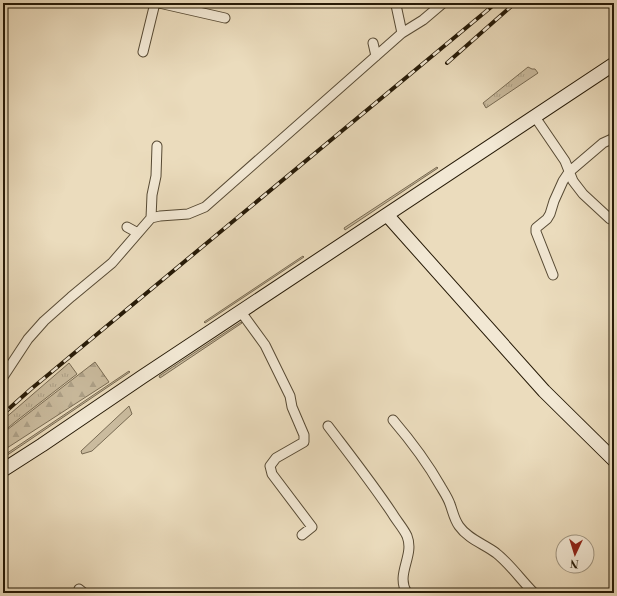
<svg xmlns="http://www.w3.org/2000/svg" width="617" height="596" font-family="'Libre Bodoni',serif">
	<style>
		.grass { fill: url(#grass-tufts); stroke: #786a52 }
		.forest { fill: url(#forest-firs); stroke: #786a52 }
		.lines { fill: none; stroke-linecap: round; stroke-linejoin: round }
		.street-casing { stroke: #574a34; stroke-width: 11 }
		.secondary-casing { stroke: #261a07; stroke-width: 15 }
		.street { stroke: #f2e8d4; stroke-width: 9 }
		.secondary { stroke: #f2e8d4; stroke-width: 13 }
		.rail-casing { stroke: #261a07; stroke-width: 4 }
		.rail { stroke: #f2e8d4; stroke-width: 2.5; stroke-dasharray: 8; stroke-linecap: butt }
	</style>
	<defs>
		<pattern id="grass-tufts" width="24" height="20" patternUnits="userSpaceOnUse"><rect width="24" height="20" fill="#cabb9e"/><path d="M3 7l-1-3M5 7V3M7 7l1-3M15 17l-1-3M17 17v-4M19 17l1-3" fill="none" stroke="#ada087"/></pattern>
		<pattern id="forest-firs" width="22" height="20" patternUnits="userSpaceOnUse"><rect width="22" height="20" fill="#cabb9e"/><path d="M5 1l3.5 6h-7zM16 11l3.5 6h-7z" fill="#ada087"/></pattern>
	</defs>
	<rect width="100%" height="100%" fill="#ebdcbd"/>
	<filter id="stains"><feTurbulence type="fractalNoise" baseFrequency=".005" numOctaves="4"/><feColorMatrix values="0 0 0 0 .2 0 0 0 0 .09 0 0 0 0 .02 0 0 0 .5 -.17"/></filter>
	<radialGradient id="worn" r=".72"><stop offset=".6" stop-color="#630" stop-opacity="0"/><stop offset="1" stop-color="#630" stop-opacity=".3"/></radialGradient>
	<path class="grass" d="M 528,67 L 532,69 L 535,69 L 538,73 L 486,108 L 483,103 Z
		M 437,167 L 438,168 L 345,230 L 344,228 Z
		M 303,256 L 304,257 L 205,323 L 204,322 Z
		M 241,322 L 242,323 L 160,378 L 159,376 Z
		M 69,363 L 77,374 L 15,422 L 3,432 L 3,420 Z
		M 129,371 L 130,372 L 3,458 L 3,456 Z
		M 129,406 L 132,414 L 92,451 L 82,454 L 81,451 Z"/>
	<path class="forest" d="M 95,362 L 109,382 L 7,448 L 3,442 L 3,433 L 16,423 Z"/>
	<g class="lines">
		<g class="street-casing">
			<path id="street" d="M 159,3 L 225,18
				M 396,5 L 402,33
				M 373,43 L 376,56
				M 143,52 L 155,3
				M 535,117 L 565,161 L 573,181 L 583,194 L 610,219
				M 151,218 L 152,195 L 156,176 L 157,146
				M 127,227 L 138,233
				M 553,275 L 536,232 L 536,228 L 547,219 L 550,214 L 554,201 L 563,181 L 569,172 L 603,143 L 614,138
				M 241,312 L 265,345 L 290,396 L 292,407 L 304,435 L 304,442 L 276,458 L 270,466 L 272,474 L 312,527 L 302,535
				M 3,377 L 28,339 L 44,321 L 71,297 L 112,263 L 151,218 L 160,216 L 188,214 L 205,207 L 402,33 L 423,20 L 443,3
				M 393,420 C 411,441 428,464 441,487 C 444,492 448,498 450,504 C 453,512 454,519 459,526 C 468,539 484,544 496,553 C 510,564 521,580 534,593
				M 328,426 C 350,455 372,483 392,513 C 396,520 404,529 407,536 C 415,556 395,574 407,593
				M 79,589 L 84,593"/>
		</g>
		<g class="secondary-casing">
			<path id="secondary" d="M 387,215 L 544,391 L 614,460
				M 3,470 L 42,445 L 142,377 L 614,64"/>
		</g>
		<use href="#street" class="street"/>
		<use href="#secondary" class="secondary"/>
		<g class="rail-casing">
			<path id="rail" d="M 447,63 L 515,3
				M 3,414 L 31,389 L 496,3"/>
		</g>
		<use href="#rail" class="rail"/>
	</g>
	<rect width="617" height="596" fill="none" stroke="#ebdcbd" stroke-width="16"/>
	<rect x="4" y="4" width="609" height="588" fill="none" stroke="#261a07" stroke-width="2"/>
	<rect x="8" y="8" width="601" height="580" fill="none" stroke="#261a07"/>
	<g transform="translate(575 554) rotate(184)"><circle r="19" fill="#f2e8d4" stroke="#a09682"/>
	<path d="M0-3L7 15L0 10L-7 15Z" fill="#8f2418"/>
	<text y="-6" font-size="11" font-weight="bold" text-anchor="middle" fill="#261a07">N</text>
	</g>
	<rect width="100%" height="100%" filter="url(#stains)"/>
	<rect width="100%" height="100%" fill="url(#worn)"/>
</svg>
